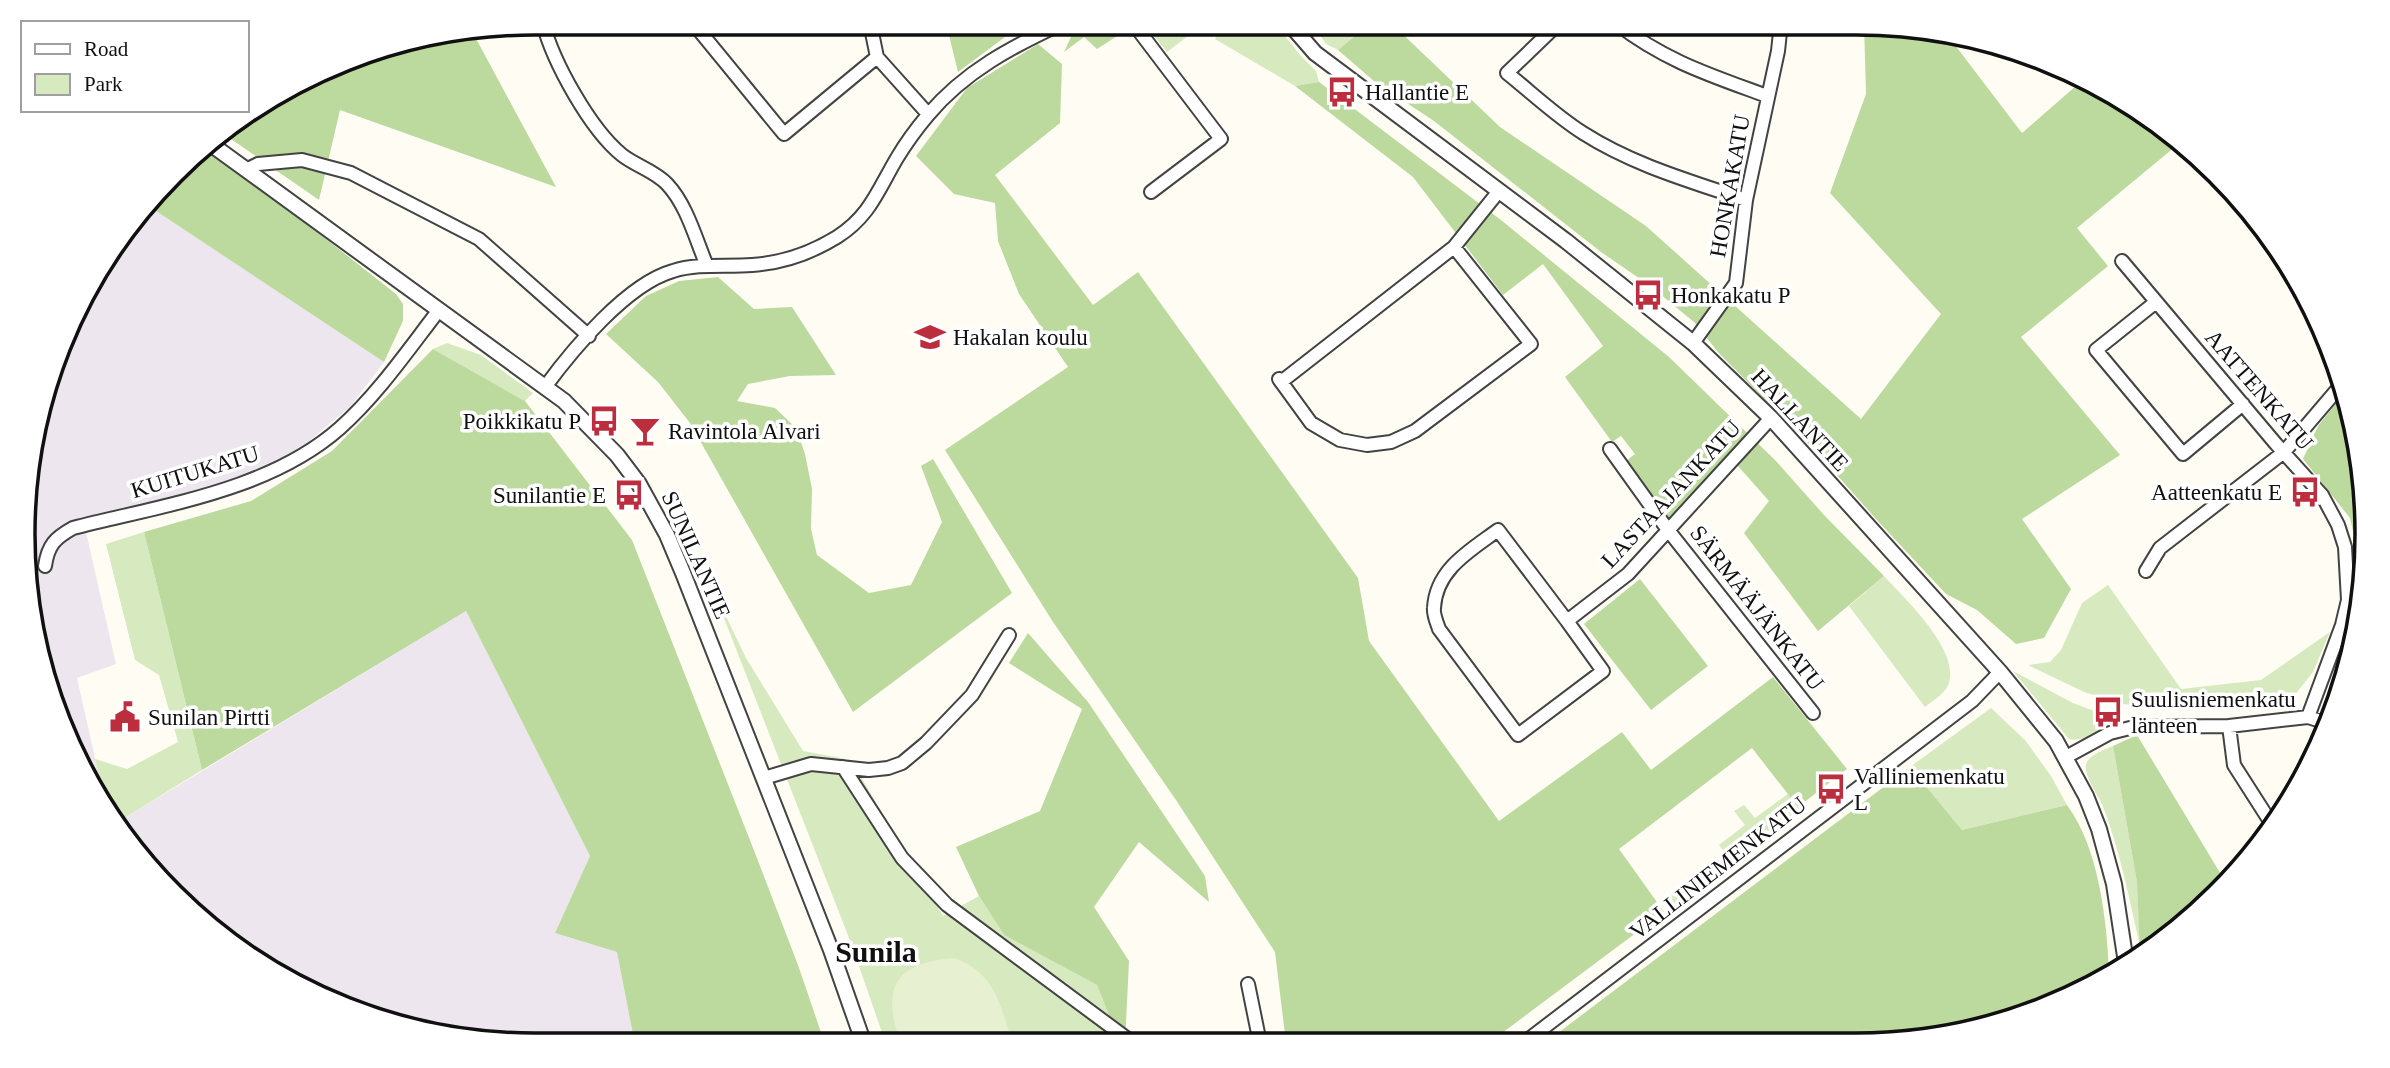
<svg xmlns="http://www.w3.org/2000/svg" width="2390" height="1068" font-family="'Times New Roman',serif">
	<style>
		.industrial { fill: #ede6ee }
		.green { fill: #d7e9be }
		.forest { fill: #bcd99e }
		.pitch { fill: #e7f0d0 }
		.lines { fill: none; stroke-linecap: round; stroke-linejoin: round }
		.minor-casing { stroke: #434343; stroke-width: 16 }
		.tertiary-casing { stroke: #434343; stroke-width: 18 }
		.minor { stroke: #fff; stroke-width: 12 }
		.tertiary { stroke: #fff; stroke-width: 14 }
		.labels { text-anchor: middle; dominant-baseline: central; stroke-width: 7; stroke-linejoin: round; paint-order: stroke }
		.poi-label { font-size: 23px; fill: #101010; stroke: #fff; text-anchor: start }
		.street-label { font-size: 23px; fill: #101010; stroke: #fff }
		.district-label { font-size: 30px; font-weight: bold; fill: #101010; stroke: #fff }
		.rim { fill: none; stroke: #101010; stroke-width: 3.5 }
	</style>
	<rect width="100%" height="100%" fill="#fffcf4"/>
	<path class="industrial" d="M 150,207 L 384,362 L 350,407 L 308,442 L 268,466 L 213,486 L 83,519 L 116,664 L 77,678 L 106,807 L 91,789 L 33,633 L 23,534 L 33,435 L 91,279 Z
		M 466,611 L 590,856 L 555,933 L 617,952 L 635,1045 L 534,1045 L 435,1035 L 339,1006 L 197,919 L 118,822 Z"/>
	<path class="green" d="M 1144,23 L 1205,23 L 1167,52 Z
		M 1312,23 L 1355,23 L 1361,30 L 1338,50 L 1326,44 Z
		M 1234,26 L 1256,34 L 1281,31 L 1300,55 L 1316,71 L 1319,82 L 1295,86 L 1215,39 L 1221,28 Z
		M 447,343 L 481,355 L 533,393 L 525,401 L 433,349 Z
		M 144,532 L 202,770 L 118,822 L 106,807 L 95,759 L 127,769 L 178,742 L 159,675 L 135,660 L 106,544 Z
		M 1884,576 C 1905,599 1967,656 1946,689 C 1941,696 1931,702 1925,707 L 1849,606 Z
		M 711,585 L 746,658 L 803,751 L 851,760 L 943,916 L 979,896 L 1004,935 L 1097,985 L 1120,1043 L 886,1044 L 851,943 Z
		M 2108,585 L 2181,689 L 2261,680 L 2330,632 L 2313,672 L 2294,696 L 2269,703 L 2175,708 L 2122,704 L 2084,692 L 2028,665 L 2050,662 L 2061,650 L 2082,603 Z
		M 2013,671 L 2073,703 L 2102,714 L 2106,724 C 2097,734 2082,742 2069,739 Z
		M 1991,708 L 2025,740 L 2051,776 L 2067,805 L 1962,830 L 1910,767 Z
		M 2113,746 L 2137,882 L 2140,946 C 2129,898 2120,850 2102,804 C 2098,796 2083,773 2086,764 C 2090,754 2104,750 2113,746 Z
		M 1788,794 L 1800,809 L 1731,861 L 1719,845 L 1745,825 L 1734,811 L 1744,805 L 1755,818 Z
		M 1715,862 L 1721,870 L 1669,909 L 1663,901 Z"/>
	<path class="forest" d="M 946,23 L 1037,23 L 1005,37 L 958,72 Z
		M 1099,23 L 1119,23 L 1125,31 L 1097,49 L 1084,37 L 1064,52 L 1072,35 Z
		M 1370,23 L 1391,23 L 1500,127 L 1646,226 L 1861,419 L 1941,314 L 1830,193 L 1866,94 L 1864,23 L 1945,32 L 2022,133 L 2084,79 C 2125,101 2146,110 2176,146 L 2077,228 L 2108,266 L 2021,337 L 2120,455 L 2022,519 L 2071,589 L 2044,638 L 2016,644 L 1977,610 L 1946,594 L 1876,519 L 1821,457 L 1718,352 L 1694,322 L 1649,285 L 1601,252 L 1434,121 L 1375,82 L 1338,50 Z
		M 473,33 L 556,187 L 340,110 L 319,200 L 221,132 L 278,91 L 369,50 Z
		M 1038,44 L 1062,64 L 1060,123 L 995,175 L 1093,305 L 1138,272 L 1358,578 L 1369,641 L 1499,821 L 1622,732 L 1651,770 L 1773,677 L 1847,769 L 1798,807 L 1752,748 L 1619,849 L 1664,912 L 1490,1042 L 1286,1043 L 1275,952 L 1176,800 L 1053,622 L 945,450 L 1068,367 L 1019,294 L 998,241 L 995,203 L 954,194 L 916,156 L 967,88 Z
		M 1319,82 L 1501,220 L 1669,357 L 1775,460 L 1824,515 L 1884,576 L 1818,631 L 1744,533 L 1769,501 L 1730,457 L 1669,521 L 1626,461 L 1635,454 L 1621,436 L 1612,442 L 1565,377 L 1603,346 L 1543,264 L 1503,295 L 1413,177 L 1295,86 Z
		M 201,147 L 275,199 L 396,294 L 403,304 L 403,321 L 384,362 L 150,207 Z
		M 718,277 L 754,309 L 792,307 L 836,375 L 790,376 L 748,384 L 737,401 L 775,408 L 796,428 L 805,454 L 812,489 L 811,529 L 817,555 L 869,593 L 911,585 L 942,522 L 921,466 L 933,459 L 1012,593 L 853,712 L 690,423 L 658,382 L 606,334 L 646,296 L 679,281 Z
		M 433,349 L 525,401 L 632,540 L 755,853 L 798,965 L 825,1044 L 635,1045 L 617,952 L 555,933 L 590,856 L 466,611 L 202,770 L 144,532 L 251,501 L 332,451 Z
		M 2345,392 L 2357,434 L 2367,534 L 2363,575 L 2350,518 L 2303,459 L 2318,426 Z
		M 1640,579 L 1708,666 L 1651,710 L 1584,624 Z
		M 1028,633 L 1088,702 L 1205,876 L 1209,902 L 1139,842 L 1094,907 L 1129,961 L 1125,1043 L 1120,1043 L 1097,985 L 1004,935 L 979,896 L 956,847 L 1040,811 L 1082,709 L 1009,663 Z
		M 2137,735 L 2225,881 L 2168,939 L 2140,955 L 2137,882 L 2113,746 Z
		M 1910,767 L 1962,830 L 2067,805 C 2099,848 2107,921 2109,973 L 2052,1006 L 1923,1041 L 1546,1042 Z"/>
	<path class="pitch" d="M 954,958 C 996,973 1000,1005 1013,1044 L 901,1044 C 881,989 893,963 954,958 Z"/>
	<g class="lines">
		<g class="minor-casing">
			<path id="minor" d="M 543,23 C 553,62 590,129 622,155 C 636,166 655,171 667,184 C 687,205 696,240 707,266
				M 693,23 L 784,134 L 877,57
				M 870,23 L 877,57
				M 1133,23 L 1221,139 L 1151,192
				M 1559,23 L 1507,73 C 1532,93 1556,116 1583,133 C 1633,165 1690,181 1746,200
				M 1616,23 C 1665,61 1710,75 1767,96
				M 877,57 L 928,114
				M 2205,163 L 2285,258
				M 246,170 L 258,164 L 302,160 L 351,173 L 479,239 L 589,336
				M 2122,261 L 2276,444 L 2322,495 L 2338,525 L 2345,547 L 2348,600 L 2342,625 L 2308,717
				M 2156,302 L 2096,350 L 2183,454 L 2243,404
				M 1693,343 L 1736,283 L 1746,200 L 1778,51 L 1781,23
				M 1279,379 L 1311,423 L 1340,440 L 1367,445 L 1391,442 L 1415,431 L 1531,344 L 1454,247
				M 1281,382 L 1454,247 L 1499,191
				M 545,387 C 573,349 627,284 673,271 C 698,263 726,267 752,265 C 782,263 811,253 837,237 C 870,216 878,190 897,158 C 906,143 917,128 928,115 C 965,71 1013,46 1063,23
				M 1610,449 L 1668,530 L 1813,713
				M 45,566 C 48,545 55,538 73,528 C 162,505 269,491 340,428 C 378,394 408,350 439,310
				M 2146,571 L 2160,548 L 2284,452 L 2342,384
				M 1567,621 L 1498,530 C 1471,550 1436,569 1434,608 C 1433,614 1437,623 1439,629 L 1518,735 L 1603,671 L 1567,621 L 1628,574 L 1771,418
				M 2229,726 L 2234,765 L 2273,826
				M 2066,757 L 2110,733 L 2134,727 L 2229,726 L 2308,717 L 2330,724
				M 843,767 L 902,858 L 947,905 L 1133,1043
				M 764,778 L 811,764 L 869,770 L 888,768 L 902,763 L 926,743 L 972,695 L 1009,635
				M 1248,984 L 1260,1043
				M 1525,1042 L 1972,701 L 2000,672"/>
		</g>
		<g class="tertiary-casing">
			<path id="tertiary" d="M 1289,23 L 1315,53 L 1566,241 L 1693,343 L 1771,418 L 2000,672 L 2056,741 L 2086,796 L 2099,829 L 2114,884 L 2126,963
				M 208,142 L 564,401 L 617,455 L 639,484 L 667,535 L 683,573 L 831,950 L 864,1044"/>
		</g>
		<use href="#minor" class="minor"/>
		<use href="#tertiary" class="tertiary"/>
	</g>
	<defs>
		<g id="bus-bare" transform="scale(2.415)"><path d="M-5-6H5V4H4V6H2V4H-2V6H-4V4H-5ZM-3.5-4V0h7V-4ZM-3.5 1.2v1.5H-2V1.2ZM2 1.2v1.5H3.5V1.2Z" fill="#bc2d3d" stroke="#fff" stroke-width="2.5" paint-order="stroke"/></g>
		<g id="school-bare" transform="scale(2.415)"><path d="M0-5L7-2L0 1L-7-2ZM-4 1L0 2.5L4 1V4Q0 6-4 4Z" fill="#bc2d3d" stroke="#fff" stroke-width="2.5" paint-order="stroke"/></g>
		<g id="bar-bare" transform="scale(2.415)"><path d="M-6-5H6L.8 .8V4.5H3.5V6h-7V4.5H-.8V.8Z" fill="#bc2d3d" stroke="#fff" stroke-width="2.5" paint-order="stroke"/></g>
		<g id="civic-bare" transform="scale(2.415)"><path d="M-.6-6.5H3V-4.5H.6V-3L4-1V1h2V6H-6V1h2V-1L-.6-3ZM-1.2 2.5V6h2.4V2.5Z" fill="#bc2d3d" stroke="#fff" stroke-width="2.5" paint-order="stroke"/></g>
	</defs>
	<g fill-rule="evenodd">
		<use href="#bus-bare" x="1342" y="92"/>
		<use href="#bus-bare" x="1648" y="295"/>
		<use href="#school-bare" x="930" y="337"/>
		<use href="#bus-bare" x="604" y="421"/>
		<use href="#bar-bare" x="645" y="431"/>
		<use href="#bus-bare" x="2305" y="492"/>
		<use href="#bus-bare" x="629" y="495"/>
		<use href="#bus-bare" x="2108" y="712"/>
		<use href="#civic-bare" x="125" y="717"/>
		<use href="#bus-bare" x="1831" y="789"/>
	</g>
	<g class="labels">
		<g class="poi-label">
			<text x="1365" y="92">Hallantie E</text>
			<text x="1671" y="295">Honkakatu P</text>
			<text x="953" y="337">Hakalan koulu</text>
			<text x="581" y="421" text-anchor="end">Poikkikatu P</text>
			<text x="668" y="431">Ravintola Alvari</text>
			<text x="2282" y="492" text-anchor="end">Aatteenkatu E</text>
			<text x="606" y="495" text-anchor="end">Sunilantie E</text>
			<text x="2131" y="699">Suulisniemenkatu<tspan x="2131" dy="26">länteen</tspan></text>
			<text x="148" y="717">Sunilan Pirtti</text>
			<text x="1854" y="776">Valliniemenkatu<tspan x="1854" dy="26">L</tspan></text>
		</g>
		<g class="street-label">
			<text transform="translate(1730 186) rotate(-80)">HONKAKATU</text>
			<text transform="translate(2259 390) rotate(49)">AATTENKATU</text>
			<text transform="translate(1800 420) rotate(47)">HALLANTIE</text>
			<text transform="translate(195 472) rotate(-17)">KUITUKATU</text>
			<text transform="translate(1671 494) rotate(-47)">LASTAAJANKATU</text>
			<text transform="translate(696 555) rotate(66)">SUNILANTIE</text>
			<text transform="translate(1757 608) rotate(52)">SÄRMÄÄJÄNKATU</text>
			<text transform="translate(1718 868) rotate(-38)">VALLINIEMENKATU</text>
		</g>
		<g class="district-label">
			<text x="876" y="951">Sunila</text>
		</g>
	</g>
	<path d="M0 0H2390V1068H0ZM534 35H1856A499 499 0 0 1 2355 534V534A499 499 0 0 1 1856 1033H534A499 499 0 0 1 35 534V534A499 499 0 0 1 534 35Z" fill="#fff" fill-rule="evenodd"/>
	<path class="rim" d="M534 35H1856A499 499 0 0 1 2355 534V534A499 499 0 0 1 1856 1033H534A499 499 0 0 1 35 534V534A499 499 0 0 1 534 35Z"/>
	<rect x="21" y="21" width="228" height="91" fill="#ffffff" stroke="#9f9f9f" stroke-width="2"/>
	<rect x="35" y="44" width="35" height="10" fill="#ffffff" stroke="#9f9f9f" stroke-width="2"/>
	<text x="84" y="56" font-size="21" fill="#101010">Road</text>
	<rect x="35" y="74" width="35" height="21" fill="#d7e9be" stroke="#9f9f9f" stroke-width="2"/>
	<text x="84" y="91" font-size="21" fill="#101010">Park</text>
</svg>
